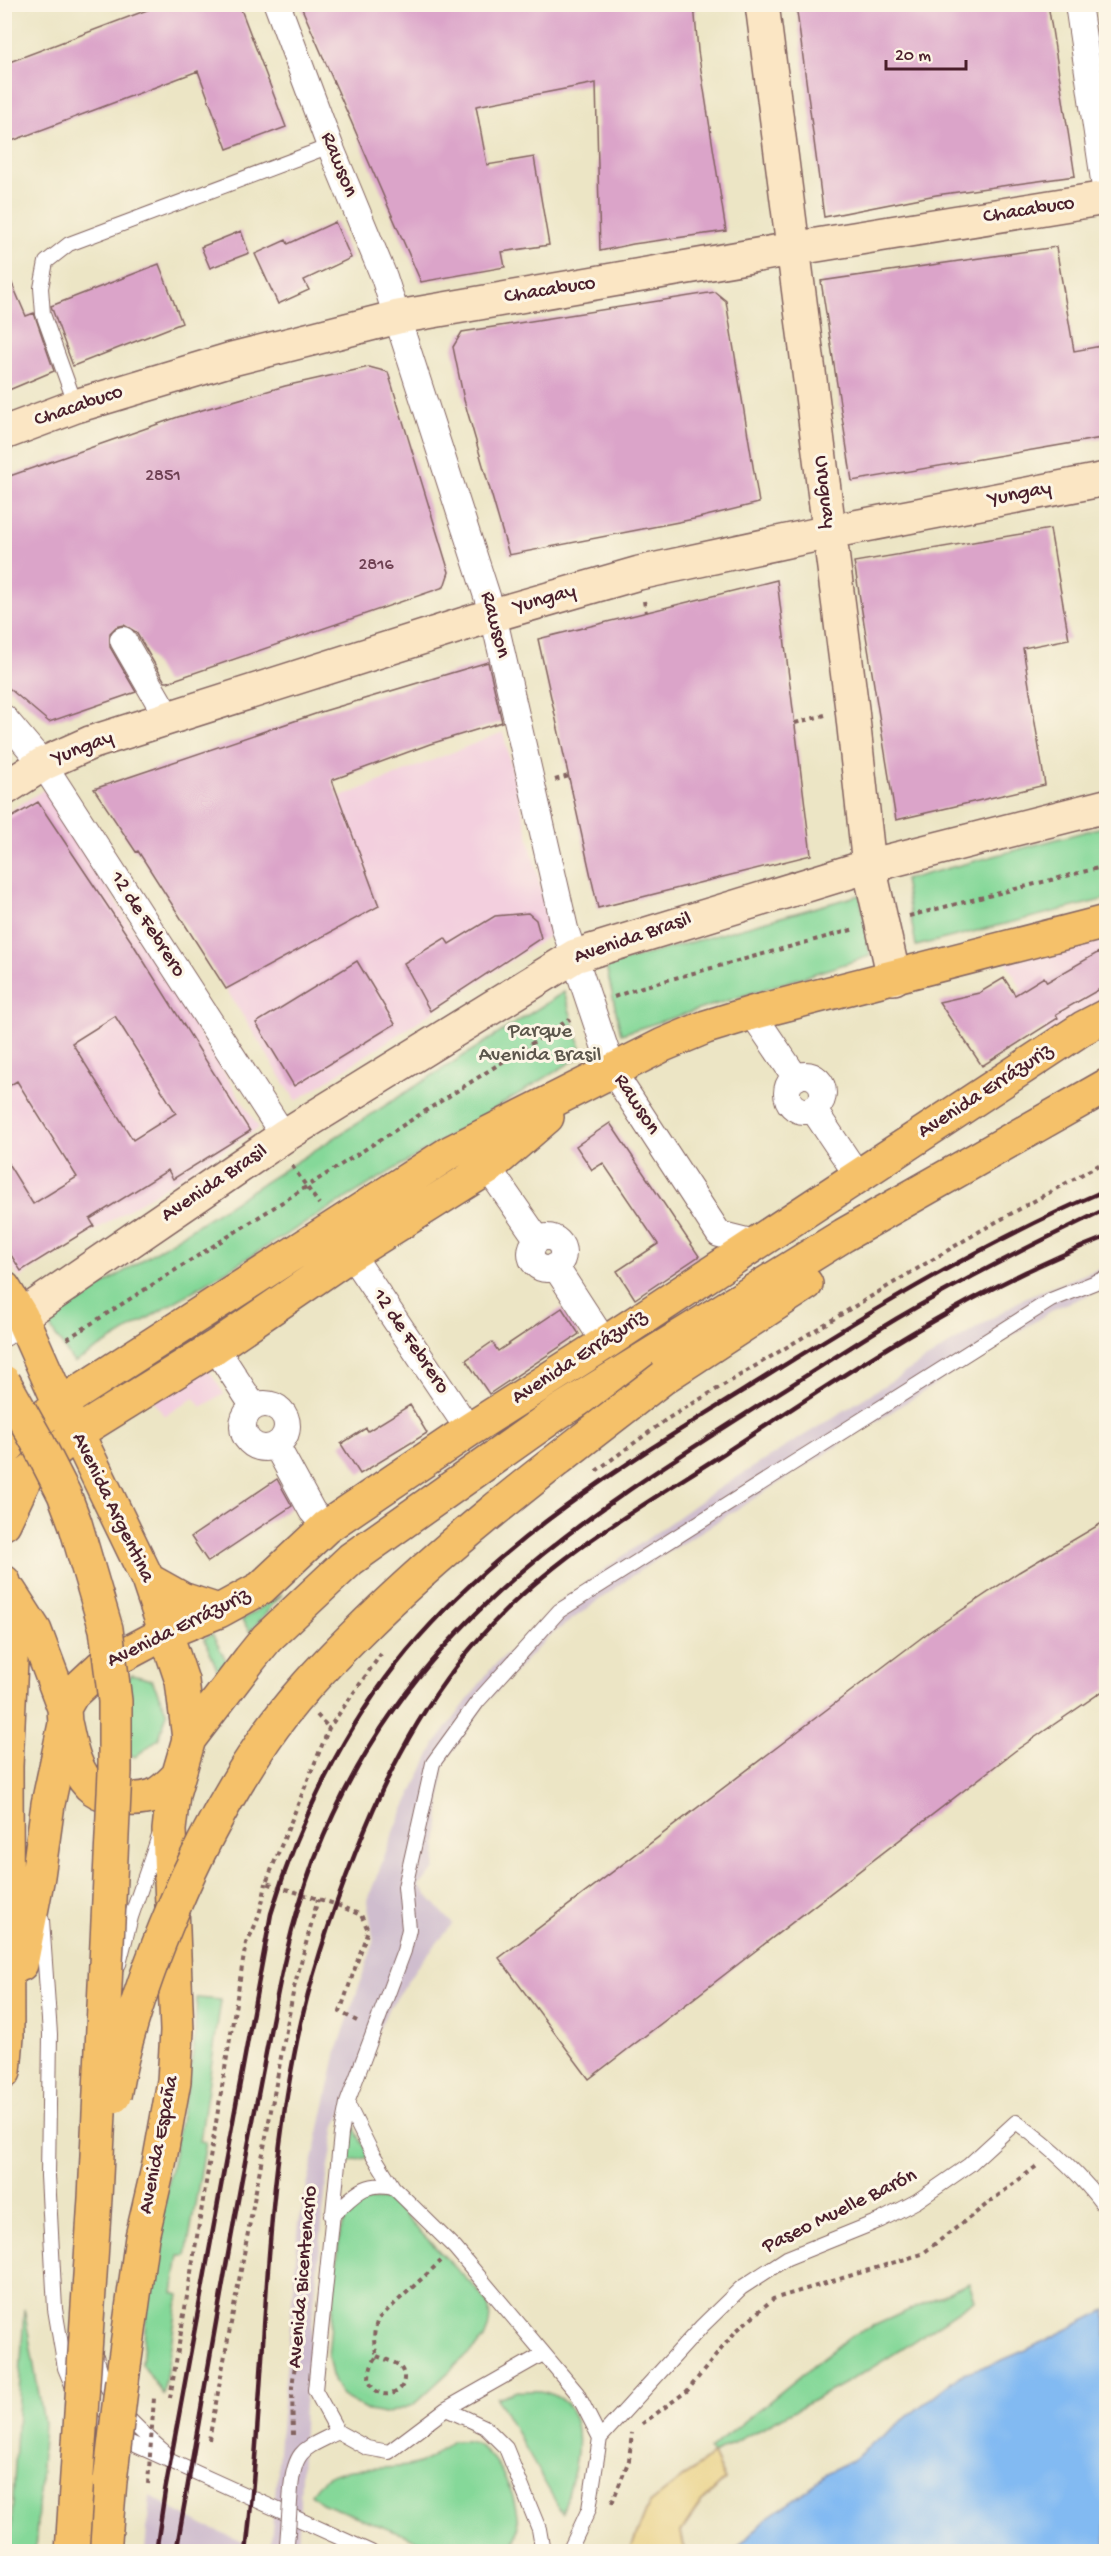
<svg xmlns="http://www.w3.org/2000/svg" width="1111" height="2556" font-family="'Gochi Hand',sans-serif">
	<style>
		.built { fill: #f3cfde }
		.industrial { fill: #cfbdce }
		.green { fill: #85d899; stroke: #687c62; stroke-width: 1.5 }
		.sand { fill: #eeda9e; stroke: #9c7c64; stroke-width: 1.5 }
		.water { fill: #82baf2; stroke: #666c8e; stroke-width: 1.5 }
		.building { fill: #dba4c9; fill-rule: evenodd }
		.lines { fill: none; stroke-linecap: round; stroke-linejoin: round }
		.lane-casing { stroke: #836461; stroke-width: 16 }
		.street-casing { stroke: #836461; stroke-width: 28 }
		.secondary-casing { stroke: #836461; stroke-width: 36 }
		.primary-casing { stroke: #836461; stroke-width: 36 }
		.path { stroke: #836461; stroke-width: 4; stroke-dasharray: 4.5 4.5; stroke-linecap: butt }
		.lane { stroke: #fff; stroke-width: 14 }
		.street { stroke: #fff; stroke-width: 26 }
		.secondary { stroke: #fbe6c4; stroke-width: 33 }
		.primary { stroke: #f5c16b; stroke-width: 33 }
		.rail { stroke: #4a1f2b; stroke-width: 4.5 }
		.lane-bridge-casing { stroke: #836461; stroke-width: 16; stroke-linecap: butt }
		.primary-bridge-casing { stroke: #836461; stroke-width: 36; stroke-linecap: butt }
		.path-bridge { stroke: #836461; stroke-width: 4; stroke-dasharray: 4.5 4.5; stroke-linecap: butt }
		.lane-bridge { stroke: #fff; stroke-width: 14 }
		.primary-bridge { stroke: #f5c16b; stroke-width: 33 }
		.labels { text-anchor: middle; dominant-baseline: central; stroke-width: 6; stroke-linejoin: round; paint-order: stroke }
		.number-label { font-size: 18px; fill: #6e4052 }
		.street-label { font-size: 21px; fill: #4a1f2b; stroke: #fcf5e5 }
		.park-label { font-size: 21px; fill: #5c564c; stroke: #fcf5e5 }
	</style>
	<rect width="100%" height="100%" fill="#fcf5e5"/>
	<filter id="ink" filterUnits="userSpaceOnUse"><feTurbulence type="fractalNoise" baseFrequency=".0167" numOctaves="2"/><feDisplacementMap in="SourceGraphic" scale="12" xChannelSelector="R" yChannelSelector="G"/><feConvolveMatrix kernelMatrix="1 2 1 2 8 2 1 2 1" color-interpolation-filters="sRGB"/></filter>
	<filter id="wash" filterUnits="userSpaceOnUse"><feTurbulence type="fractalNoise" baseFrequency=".008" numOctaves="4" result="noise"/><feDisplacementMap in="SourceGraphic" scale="24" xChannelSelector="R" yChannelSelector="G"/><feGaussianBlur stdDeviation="1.35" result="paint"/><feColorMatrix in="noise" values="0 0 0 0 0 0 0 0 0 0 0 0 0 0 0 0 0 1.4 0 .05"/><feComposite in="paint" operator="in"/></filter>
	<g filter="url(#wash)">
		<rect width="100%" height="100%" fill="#ece5c5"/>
		<path class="built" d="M 503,732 L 552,934 L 296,1101 L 226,989 L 379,906 L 339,798 Z
			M 45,789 L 259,1128 L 19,1278 L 5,1253 L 5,814 Z
			M 1106,940 L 1106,998 L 1048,1038 L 1005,959 Z
			M 205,1364 L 224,1394 L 201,1407 L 194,1398 L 164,1416 L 152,1398 Z"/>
		<path class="industrial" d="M 1106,1266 L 1106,1288 L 1056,1308 L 639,1571 L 548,1637 L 486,1703 L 444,1765 L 435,1869 L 419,1886 L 453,1924 L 416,1968 L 385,2016 L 336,2126 L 326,2184 L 304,2405 L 298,2551 L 270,2552 L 299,2223 L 337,2051 L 374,1942 L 367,1901 L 398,1822 L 435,1744 L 490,1670 L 559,1602 L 707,1496 L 1026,1297 Z
			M 150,2496 L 204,2526 L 265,2551 L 145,2551 Z"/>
		<path class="green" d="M 1106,826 L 1106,899 L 916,946 L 904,880 Z
			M 860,895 L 870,956 L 621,1034 L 606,966 Z
			M 564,992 L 583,1055 L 74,1363 L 46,1321 Z
			M 282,1594 L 250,1632 L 242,1620 Z
			M 212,1634 L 229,1666 L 220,1676 L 204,1638 Z
			M 132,1675 L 152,1680 L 167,1713 L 159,1738 L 135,1757 L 121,1751 L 103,1699 Z
			M 197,1998 L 221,2000 L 200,2141 L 206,2142 L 186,2256 L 179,2256 L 173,2293 L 179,2295 L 163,2395 L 142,2364 L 148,2291 L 194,2047 Z
			M 350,2119 L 369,2157 L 340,2164 Z
			M 371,2200 L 384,2200 L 393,2204 L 482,2295 C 493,2309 491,2323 484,2339 L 413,2405 L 385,2414 L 369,2411 L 342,2396 L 333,2381 L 328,2356 L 340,2232 C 346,2214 352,2207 371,2200 Z
			M 969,2283 L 975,2300 C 938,2324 901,2351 863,2373 C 813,2401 763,2427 713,2454 L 709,2450 L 849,2337 Z
			M 24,2309 L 44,2423 L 35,2551 L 10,2551 Z
			M 517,2391 C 525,2392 537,2389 545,2392 C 598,2406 573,2479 562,2513 L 497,2398 Z
			M 452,2441 C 457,2441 466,2440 471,2442 C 498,2451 522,2505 517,2533 C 516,2538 512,2545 510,2550 L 445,2551 L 322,2503 L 311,2494 C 332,2454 392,2478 426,2460 C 435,2456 443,2447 452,2441 Z"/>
		<path class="sand" d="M 713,2454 L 725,2480 L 701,2503 L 681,2532 L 685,2551 L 630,2551 L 649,2504 Z"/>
		<path class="water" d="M 1106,2310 L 1106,2551 L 734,2551 L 766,2519 L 810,2489 L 826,2473 L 852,2460 L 963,2373 L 988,2366 L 1026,2350 Z"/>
		<g id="blocks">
			<path class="building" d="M 163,4 L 239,4 L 286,127 L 227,149 L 198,71 L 4,144 L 4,64 Z
				M 300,4 L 694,4 L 698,51 L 726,231 L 633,244 L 600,251 L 596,83 L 476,106 L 487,165 L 534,157 L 549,245 L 502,252 L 505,267 L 421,282 Z
				M 796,4 L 1048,4 L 1075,176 L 936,195 L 824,217 Z
				M 335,222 L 351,258 L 304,280 L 309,290 L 278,304 L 255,254 L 286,240 L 288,244 Z
				M 241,231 L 249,253 L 210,268 L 201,247 Z
				M 1056,247 L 1074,351 L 1107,345 L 1107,437 L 852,481 L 821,281 Z
				M 159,264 L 182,323 L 73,366 L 51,306 Z
				M 4,265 L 26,316 L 34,313 L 54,371 L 4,392 Z
				M 715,292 L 726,301 L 759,503 L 694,519 L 509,555 L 464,400 L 453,347 L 462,332 Z
				M 369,367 L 388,372 L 449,572 L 444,587 L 168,682 L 165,682 L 136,632 L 124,625 L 116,627 L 110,633 L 110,647 L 136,692 L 49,722 L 4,684 L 4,478 L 178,417 L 285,386 Z
				M 1050,529 L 1069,639 L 1023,648 L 1045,785 L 896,820 L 854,562 Z
				M 777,580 L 811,855 L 598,908 L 538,639 Z
				M 488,662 L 502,722 L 430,744 L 332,780 L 379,906 L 226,989 L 138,851 L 136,852 L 94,789 L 324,711 Z
				M 38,802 L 133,944 L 250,1131 L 173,1179 L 168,1170 L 90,1219 L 94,1226 L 21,1271 L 4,1244 L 4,1157 L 33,1204 L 77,1177 L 17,1081 L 4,1089 L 4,822 ZM 115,1016 L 176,1113 L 133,1140 L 72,1043 Z
				M 528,913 L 536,920 L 541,938 L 430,1011 L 404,963 L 445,938 L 449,944 L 495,916 Z
				M 1099,952 L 1107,965 L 1107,985 L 1056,1014 L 1058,1018 L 982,1066 L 939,1002 L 979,993 L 1004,978 L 1015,995 L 1044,977 L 1047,982 Z
				M 357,961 L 395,1024 L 294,1086 L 256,1023 Z
				M 610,1123 L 699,1256 L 635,1299 L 617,1271 L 658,1244 L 603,1163 L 592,1170 L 576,1146 Z
				M 562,1308 L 579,1334 L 489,1394 L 466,1360 L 492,1342 L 498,1351 Z
				M 410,1405 L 427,1433 L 360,1474 L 341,1444 L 366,1428 L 368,1431 Z
				M 277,1479 L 292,1506 L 208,1562 L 191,1537 Z
				M 1107,1520 L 1107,1688 L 1015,1751 L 589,2079 L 499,1958 L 929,1632 L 1019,1572 Z"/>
		</g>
	</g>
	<g filter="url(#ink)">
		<use href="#blocks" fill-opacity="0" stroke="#836461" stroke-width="1.5"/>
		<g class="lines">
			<g class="lane-casing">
				<path id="lane" d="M 76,406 L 43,314 L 41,288 L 46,262 L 69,244 L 330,146
					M 42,1920 L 50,2034 L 48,2176 L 55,2309 L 65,2368 L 74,2390
					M 119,1964 L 131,1917 L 159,1836
					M 347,2103 L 372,2153 L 393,2187 L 455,2248 L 577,2393 L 600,2438 L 589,2509 L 569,2552
					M 331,2216 C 353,2198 362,2180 393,2187
					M 96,2356 C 108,2404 131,2423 167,2454
					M 446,2409 L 543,2354
					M 86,2412 L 100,2429 L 371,2552
					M 600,2438 L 702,2326 L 741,2288 L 787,2258 L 881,2220 L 917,2201 L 969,2165 L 1016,2122 C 1051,2147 1081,2174 1106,2209
					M 291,2488 C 295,2448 305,2449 338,2432
					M 543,2552 L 539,2529 L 506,2448 L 485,2427 L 446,2409 L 389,2452 L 367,2448 L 338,2432 L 315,2390 L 341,2134 L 347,2103 L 404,1951 L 409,1929 L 405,1887 L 433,1763 L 478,1701 L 559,1611 L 1051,1300 L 1106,1278"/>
			</g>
			<g class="street-casing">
				<path id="street" d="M 277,4 L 330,146 L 384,277 L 493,615 L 565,929 L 613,1072 L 719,1234 L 755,1243
					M 1078,4 L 1106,194
					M 123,640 L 168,718
					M 4,718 L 43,764 L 284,1136
					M 752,1013 L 796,1078
					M787 1093a18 18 0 1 1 36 0a18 18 0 1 1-36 0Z
					M 813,1109 L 858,1176
					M 488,1168 L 538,1240
					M531 1253a16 16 0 1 1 32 0a16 16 0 1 1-32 0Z
					M 351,1254 L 469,1430
					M 555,1266 L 605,1343
					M 4,1333 L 21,1316
					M 215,1347 L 254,1407
					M243 1426a22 22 0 1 1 44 0a22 22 0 1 1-44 0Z
					M 276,1445 L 312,1511 L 326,1527"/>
			</g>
			<g class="secondary-casing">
				<path id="secondary" d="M 762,4 L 852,709 L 869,866 L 894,978
					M 4,433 L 76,406 L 232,359 L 398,317 L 792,249 L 1106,198
					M 4,789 L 43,764 L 90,743 L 493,615 L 639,573 L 829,532 L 1106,479
					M 21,1316 L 284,1136 L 575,956 L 869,866 L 1106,806"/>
			</g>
			<g class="primary-casing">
				<path id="primary" d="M 4,1288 L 21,1316 L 60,1404 L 77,1433 L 148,1580 L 182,1681 L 189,1739
					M 664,1377 L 806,1284
					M 4,1451 L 12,1442 L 60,1404 L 449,1153 L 663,1045 L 706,1027 L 752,1013 L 1106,922
					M 4,1523 L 27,1474 L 77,1433 L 215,1347 L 351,1254 L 488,1168 L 547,1117
					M 148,1580 L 182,1599 L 219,1611
					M 4,1582 L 12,1640 L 6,1766 L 7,2037 L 4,2072
					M 10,1592 L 35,1631 L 64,1708 L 65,1724 L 48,1804 L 38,1876 L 21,1964
					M 64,1708 L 72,1694 L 101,1667 L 167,1632 L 219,1611 L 261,1588 L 326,1527 L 469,1430 L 605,1343 L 1083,1028 L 1106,1016
					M 66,1726 C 70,1746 76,1776 94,1789 C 108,1799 136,1802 153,1796 C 163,1792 171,1783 178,1776
					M 122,2381 L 142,2237 L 159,2164 L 174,2081 L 177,2031 L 169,1830 L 173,1794 L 189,1739 L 250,1659 L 267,1638 L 351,1559 L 557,1413 L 844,1235 L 1106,1086
					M 104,2552 L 110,2481"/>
			</g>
			<path class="path" d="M 644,601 L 646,613
				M 795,723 L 825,715
				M 555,780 L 569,776
				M 909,916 L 1106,866
				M 614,997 L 642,987 L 855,929
				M 292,1166 L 319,1204
				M 67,1339 L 570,1019
				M 596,1471 L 667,1419 L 980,1231 L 1106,1161
				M 317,1715 L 329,1728
				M 357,2021 L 340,2012 L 368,1930 L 361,1915 L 335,1904 L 266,1883 L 329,1728 L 381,1654
				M 309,2232 L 310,2215
				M 377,2356 C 383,2359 393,2361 398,2365 C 402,2368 404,2373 404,2377 C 405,2406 349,2398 377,2356 C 373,2342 373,2333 378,2319 L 441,2261
				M 170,2398 L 246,1943 C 258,1923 262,1906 266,1883
				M 642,2424 L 687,2391 L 736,2331 L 773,2299 L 922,2254 L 1038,2165
				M 293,2435 L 292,2387 L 297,2350
				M 209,2440 L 294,1988 L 318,1899
				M 612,2503 L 629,2460 L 632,2433"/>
			<use href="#lane" class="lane"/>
			<use href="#street" class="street"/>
			<use href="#secondary" class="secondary"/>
			<use href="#primary" class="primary"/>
			<path class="rail" d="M 156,2552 L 165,2491 L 271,1914 C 299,1820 345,1726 407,1651 C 506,1533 641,1454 770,1374 C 878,1307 989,1240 1106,1190
				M 176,2552 C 203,2401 227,2250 257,2100 C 273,2019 285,1937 314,1860 C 403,1630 570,1525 769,1399 C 811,1373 853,1345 896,1319 C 964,1279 1035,1243 1106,1209
				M 246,2552 C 266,2387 262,2219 294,2056 C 307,1986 330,1917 356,1851 C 391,1762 435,1680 504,1612 C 568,1548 650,1501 726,1452 C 847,1372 970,1289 1106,1237"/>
			<g class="lane-bridge-casing">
				<path id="lane-bridge" d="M 287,2545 L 291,2488"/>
			</g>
			<g class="primary-bridge-casing">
				<path id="primary-bridge" d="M 4,1382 L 37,1441 L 64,1494 L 75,1523 L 106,1629 L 115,1701 L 115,1772 L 95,2198 L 72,2552
					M 114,2096 C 125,2032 148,1968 173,1909 C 198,1850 228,1793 264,1740 C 290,1701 323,1667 356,1634 C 451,1539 558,1459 664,1377
					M 110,2481 L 122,2381"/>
			</g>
			<path class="path-bridge" d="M 148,2484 L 154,2398"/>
			<use href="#lane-bridge" class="lane-bridge"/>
			<use href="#primary-bridge" class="primary-bridge"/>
		</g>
	</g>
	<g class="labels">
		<g class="number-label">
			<text x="163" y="476">2851</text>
			<text x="376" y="565">2816</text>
		</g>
		<g class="street-label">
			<text transform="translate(338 165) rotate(68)">Rawson</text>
			<text transform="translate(1029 211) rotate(-9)">Chacabuco</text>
			<text transform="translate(550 291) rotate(-9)">Chacabuco</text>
			<text transform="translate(79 407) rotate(-19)">Chacabuco</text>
			<text transform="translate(824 492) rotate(83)">Uruguay</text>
			<text transform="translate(1020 495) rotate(-11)">Yungay</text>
			<text transform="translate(545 600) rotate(-16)">Yungay</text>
			<text transform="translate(494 625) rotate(75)">Rawson</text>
			<text transform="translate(83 749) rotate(-21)">Yungay</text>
			<text transform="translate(147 925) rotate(57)">12 de Febrero</text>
			<text transform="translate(633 939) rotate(-19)">Avenida Brasil</text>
			<text transform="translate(986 1092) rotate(-33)">Avenida Errázuriz</text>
			<text transform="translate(636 1105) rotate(57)">Rawson</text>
			<text transform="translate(215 1184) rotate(-34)">Avenida Brasil</text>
			<text transform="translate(410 1342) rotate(56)">12 de Febrero</text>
			<text transform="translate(580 1358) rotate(-33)">Avenida Errázuriz</text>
			<text transform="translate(112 1508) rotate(64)">Avenida Argentina</text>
			<text transform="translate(179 1629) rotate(-26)">Avenida Errázuriz</text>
			<text transform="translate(160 2145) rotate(-79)">Avenida España</text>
			<text transform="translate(840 2212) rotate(-26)">Paseo Muelle Barón</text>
			<text transform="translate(304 2277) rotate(-85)">Avenida Bicentenario</text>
		</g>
		<g class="park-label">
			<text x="540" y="1032">Parque<tspan x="540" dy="24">Avenida Brasil</tspan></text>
		</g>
	</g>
	<rect width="1111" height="2556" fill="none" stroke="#fcf5e5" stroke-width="24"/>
	<path d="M886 60v9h80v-9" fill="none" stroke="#4a1f2b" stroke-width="3"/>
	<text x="895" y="60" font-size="18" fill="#4a1f2b" stroke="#fcf5e5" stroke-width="4.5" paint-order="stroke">20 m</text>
</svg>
